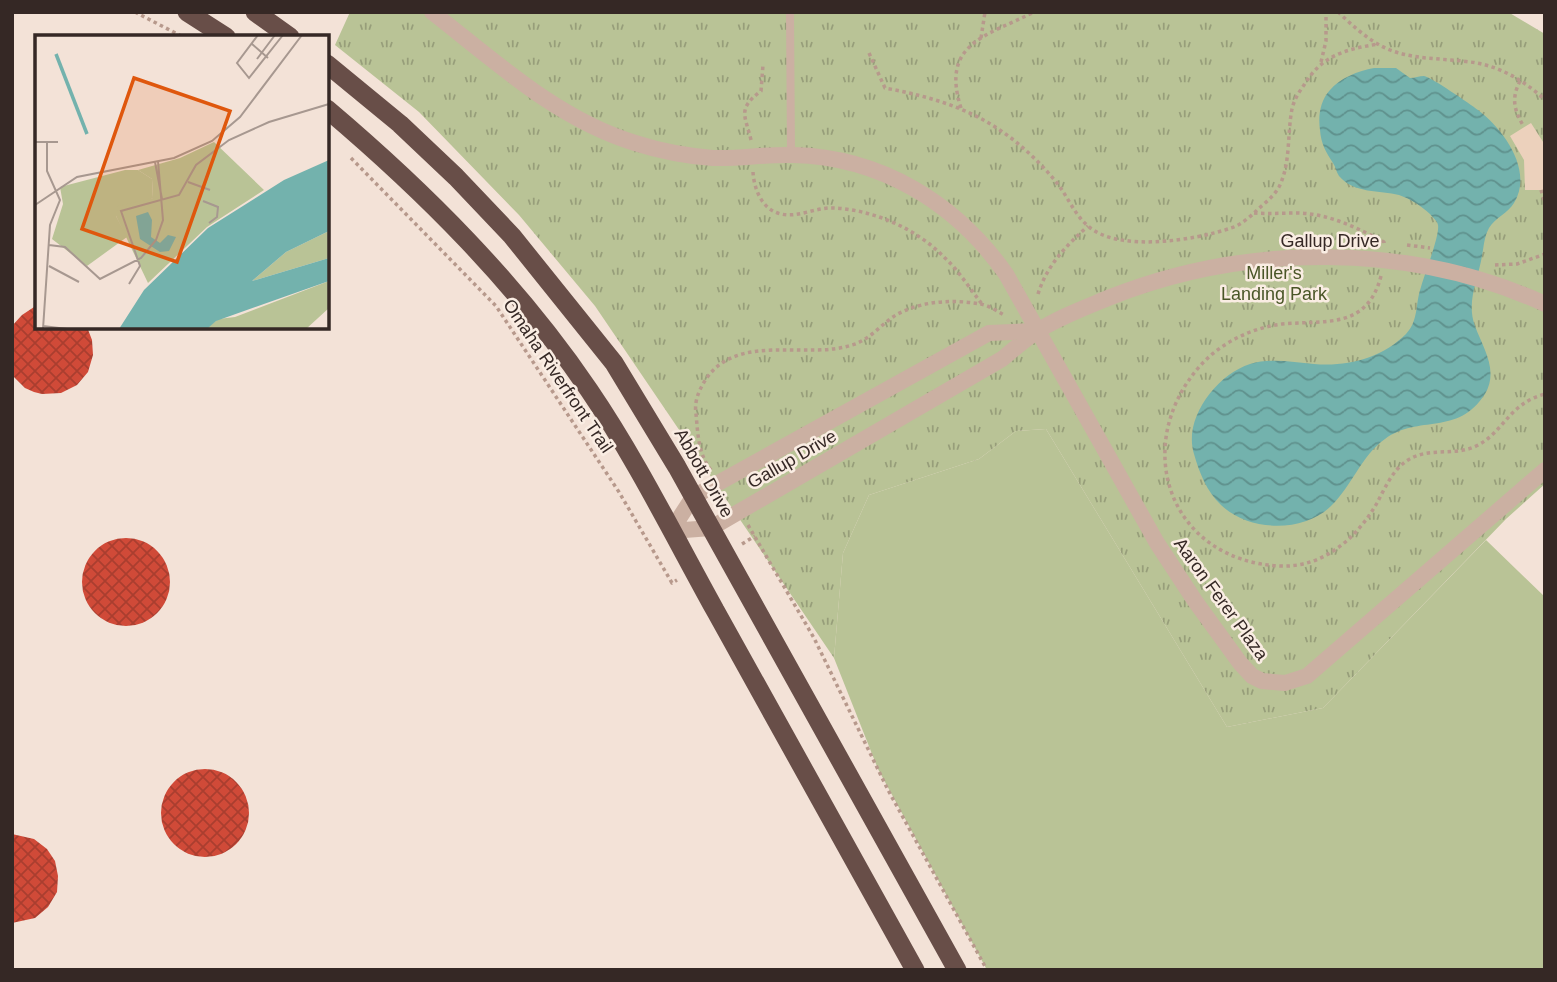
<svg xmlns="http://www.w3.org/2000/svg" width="1557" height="982" font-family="Arial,sans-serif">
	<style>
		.grass { fill: #b9c396 }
		.park { fill: url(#park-tufts) }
		.plaza { fill: #ecd1bc }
		.water { fill: url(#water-waves) }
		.building { fill: url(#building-cross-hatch) }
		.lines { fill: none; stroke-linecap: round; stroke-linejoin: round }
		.path { stroke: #b7998c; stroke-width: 3.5; stroke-dasharray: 3.5 3.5; stroke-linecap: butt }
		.service { stroke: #cbb0a2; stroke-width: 8 }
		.minor { stroke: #cbb0a2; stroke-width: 16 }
		.trunk { stroke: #684e48; stroke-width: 19 }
		.labels { text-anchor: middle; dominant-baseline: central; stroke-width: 5; stroke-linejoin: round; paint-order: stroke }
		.street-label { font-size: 18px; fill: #352825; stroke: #faede3 }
		.park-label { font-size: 18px; fill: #4a5627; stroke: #faede3 }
		.inset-river { fill: none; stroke: #73b2ad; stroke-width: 3.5 }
		.inset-road { fill: none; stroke: #a79890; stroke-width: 2 }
		.view { fill: #df570d; fill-opacity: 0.15; stroke: #df570d; stroke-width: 3.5 }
		.inset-edge { fill: none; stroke: #352825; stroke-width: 3.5 }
	</style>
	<defs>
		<pattern id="park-tufts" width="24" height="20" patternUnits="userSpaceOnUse" patternTransform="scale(1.75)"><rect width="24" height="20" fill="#b9c396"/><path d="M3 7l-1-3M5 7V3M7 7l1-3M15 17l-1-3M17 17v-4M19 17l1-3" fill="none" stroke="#979e7a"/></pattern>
		<pattern id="water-waves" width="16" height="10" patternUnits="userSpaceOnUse" patternTransform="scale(1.75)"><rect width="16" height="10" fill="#73b2ad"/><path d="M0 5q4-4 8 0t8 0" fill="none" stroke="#5f918d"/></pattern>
		<pattern id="building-cross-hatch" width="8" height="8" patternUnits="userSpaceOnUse" patternTransform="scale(1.75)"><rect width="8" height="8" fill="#d04a38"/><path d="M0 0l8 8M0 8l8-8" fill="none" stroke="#aa3e2f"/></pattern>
	</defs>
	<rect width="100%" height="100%" fill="#f3e2d7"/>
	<path class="grass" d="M 1046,429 L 1227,727 L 1323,708 L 1486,540 L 1545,597 L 1545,970 L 987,970 L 878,769 L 834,658 L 843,553 L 869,495 L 979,459 L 1016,431 Z"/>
	<path class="park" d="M 350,12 L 1508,12 L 1545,34 L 1545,484 L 1506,519 L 1323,708 L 1227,727 L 1046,429 L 1016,431 L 979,459 L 869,495 L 843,553 L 834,658 L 595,306 L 519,215 L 419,112 L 335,45 Z"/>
	<path class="plaza" d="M 1531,123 L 1545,145 L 1545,190 L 1525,190 L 1524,160 L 1510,136 Z"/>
	<path class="water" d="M 1374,68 L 1396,68 L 1410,78 C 1415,78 1419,76 1424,76 C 1431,77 1470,104 1478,110 C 1503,129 1534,170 1514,203 C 1508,213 1495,218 1489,228 C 1484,237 1484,246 1482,256 C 1478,280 1466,302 1475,326 C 1483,348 1499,370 1485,394 C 1457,437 1419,414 1385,439 C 1361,456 1352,486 1331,506 C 1304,533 1249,532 1221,505 C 1207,492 1199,472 1194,454 C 1183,419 1216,375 1250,364 C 1270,358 1293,362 1314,364 C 1347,367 1382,358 1406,334 C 1419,320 1415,304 1421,287 C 1424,276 1440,235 1438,225 C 1437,220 1433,218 1430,214 C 1421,206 1411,199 1399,195 C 1380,190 1354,194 1339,176 C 1336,172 1336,167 1333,163 C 1326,152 1321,144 1320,130 C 1318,116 1320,101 1330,90 C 1340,78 1358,71 1374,68 Z"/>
	<path class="building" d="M 37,305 L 37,327 L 87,327 L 92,340 L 93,355 L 88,372 L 77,385 L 61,393 L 42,394 L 34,392 L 25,388 L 12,375 L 12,326 L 22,315 Z
		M82 582a44 44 0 1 1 88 0a44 44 0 1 1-88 0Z
		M161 813a44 44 0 1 1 88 0a44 44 0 1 1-88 0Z
		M 12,834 L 34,839 L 47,849 L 55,861 L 58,876 L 57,892 L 48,907 L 35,918 L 12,923 Z"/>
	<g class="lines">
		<path class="path" d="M 135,12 L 183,37
			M 1338,12 C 1353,26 1370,42 1390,50 C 1416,60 1442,58 1470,62 C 1498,65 1525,81 1545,100
			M 981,38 L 985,12
			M 869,53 L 885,88 C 933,97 977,110 1016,142 C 1032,155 1047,170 1060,187 C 1069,200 1076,216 1088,226 C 1118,253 1196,240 1231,228 C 1241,225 1250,217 1257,210 C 1265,203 1274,196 1279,187 C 1291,163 1287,134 1292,109 C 1294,100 1299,92 1304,85 C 1322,55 1346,49 1379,44
			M 1321,62 L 1326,41 L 1326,12
			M 1520,81 C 1511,99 1514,110 1524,127
			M 961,108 C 940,43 987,36 1034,12
			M 751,140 C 745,115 737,109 761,91 L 763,65
			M 351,158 L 496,306 L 619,492 L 672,583 L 677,580
			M 753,172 C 754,189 762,210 781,214 C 798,218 816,207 834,208 C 874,210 917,229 945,258 C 959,271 970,289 982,304
			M 1541,190 L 1545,203
			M 1254,213 C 1269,214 1284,213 1299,213 C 1329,214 1358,228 1384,242 L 1384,244
			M 1407,245 L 1430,248
			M 1495,265 L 1517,264 L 1545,254
			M 1381,276 C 1367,330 1325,320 1282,324 C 1251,328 1220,343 1199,367 C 1130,447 1170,561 1280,566 C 1323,568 1357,538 1377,503 C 1385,488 1393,469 1408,460 C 1428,447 1453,456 1474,447 C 1504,434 1507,404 1545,394
			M 1038,294 C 1047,265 1066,246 1088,226
			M 711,470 C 698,454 698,434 696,414 C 694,401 699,390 706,379 C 738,332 807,360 852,345 C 870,340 881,324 896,315 C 920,301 953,299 980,304 C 988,305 997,311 1004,315
			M 748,525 L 814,638 L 888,790 L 987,970
			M 742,544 L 755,536"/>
		<path class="service" d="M 790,12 L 791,155"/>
		<path class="minor" d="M 432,12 C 496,62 557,119 635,143 C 660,151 687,156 713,158 C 740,159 766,154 793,155 C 881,157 956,203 1006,274 L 1157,543 L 1195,601 L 1240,663 L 1252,676 L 1262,681 L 1285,683 L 1307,676 L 1545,470
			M 671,531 L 711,528 L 1002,359 C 1013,350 1024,340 1036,332 C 1057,318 1084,308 1108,298 C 1246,243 1409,242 1545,304
			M 671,531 L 693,497 L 989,333 L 1037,331"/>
		<path class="trunk" d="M 187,12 L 226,37
			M 255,12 L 290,37
			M 327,64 L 400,124 L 456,177 L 512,236 L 614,363 L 677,467 L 957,970
			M 327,109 C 425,192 516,283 589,390 C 636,459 674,536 715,610 C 782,730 849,850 915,970"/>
	</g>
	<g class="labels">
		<g class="street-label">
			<text x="1330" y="241">Gallup Drive</text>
			<text transform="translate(558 376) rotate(56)">Omaha Riverfront Trail</text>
			<text transform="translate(792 459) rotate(-30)">Gallup Drive</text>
			<text transform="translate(704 473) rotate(60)">Abbott Drive</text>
			<text transform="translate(1221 599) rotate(54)">Aaron Ferer Plaza</text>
		</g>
		<g class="park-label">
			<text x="1274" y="273">Miller's<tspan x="1274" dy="21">Landing Park</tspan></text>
		</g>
	</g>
	<g transform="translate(35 35)">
		<rect width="294" height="294" fill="#f3e2d7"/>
		<path d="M 90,135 L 103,135 L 117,144 L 118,163 L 81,181 L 92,202 L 52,231 L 17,204 L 28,169 L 25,152 Z" fill="#b9c396"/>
		<path d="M 294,196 L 294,223 L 217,246 L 251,217 ZM 294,246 L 294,273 L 271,294 L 171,294 L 183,284 L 200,282 Z" fill="#b9c396"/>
		<path d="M 179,107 L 229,155 L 172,192 L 113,248 L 81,181 L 83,171 L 118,163 L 117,144 L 103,135 L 145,123 Z" fill="#b9c396"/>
		<path d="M 294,125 L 294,196 L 251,217 L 217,246 L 294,223 L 294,246 L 181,286 L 172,294 L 84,294 L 109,255 L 173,193 L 249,145 ZM 113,177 L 117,185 L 116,202 L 125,208 L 133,200 L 141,202 L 134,216 L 125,217 L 105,204 L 101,181 Z" fill="#73b2ad"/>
		<path class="inset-river" d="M 21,19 L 52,99"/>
		<path class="inset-road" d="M 223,0 L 202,28 L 214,43 L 248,0M 217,9 L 233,23M 222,24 L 240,0M 0,107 L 23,107M 120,127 L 127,164M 153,147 L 175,155M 168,166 L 183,172 L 182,182 L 174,188M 0,170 L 42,142 L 139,123 L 177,106 L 205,82 L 267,0M 14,210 L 30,212 L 65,244 L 106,223 L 121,205 L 128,185 L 123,126M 14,231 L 44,247M 94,249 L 105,231 L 86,176 L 144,160 L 161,130 L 194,105 L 234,87 L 294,69M 8,291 L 32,294M 8,294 L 15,190 L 25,165 L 12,136 L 12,107"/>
		<path class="view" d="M 99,43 L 195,76 L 142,227 L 47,194 Z"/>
		<rect width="294" height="294" class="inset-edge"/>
	</g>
	<rect width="1557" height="982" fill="none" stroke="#352825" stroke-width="28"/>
</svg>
